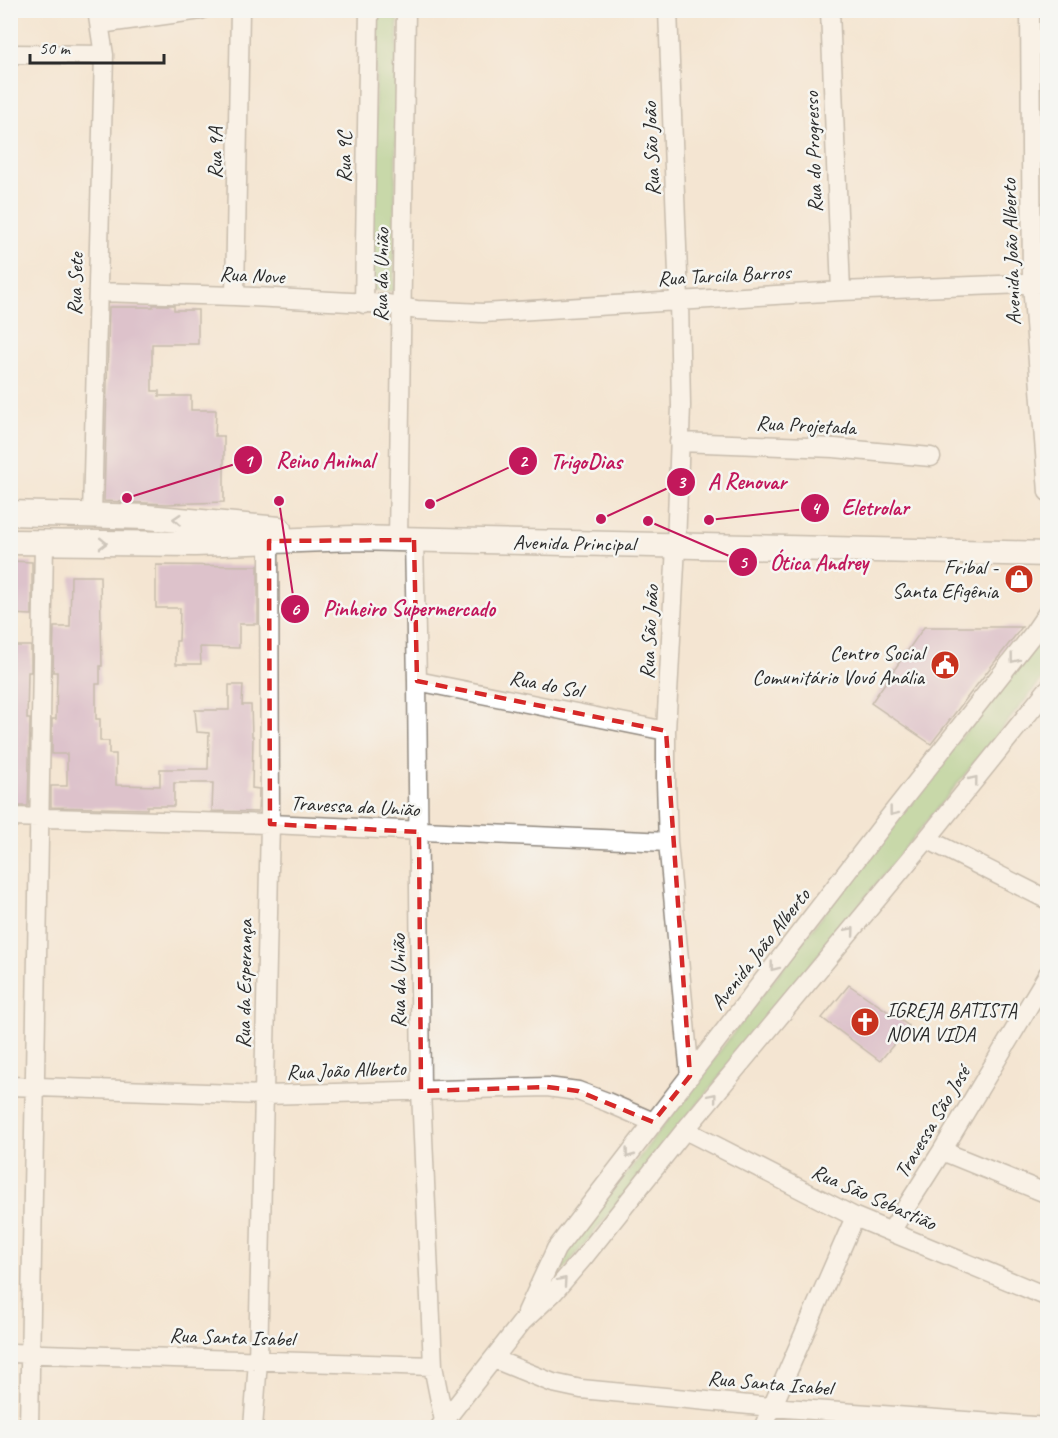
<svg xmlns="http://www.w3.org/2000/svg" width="1058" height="1438" font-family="Caveat,sans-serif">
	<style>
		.green { fill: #92c778; stroke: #5e7952; stroke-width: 1.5 }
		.building { fill: #c198c4 }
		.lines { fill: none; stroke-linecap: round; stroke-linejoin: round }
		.minor-casing { stroke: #90887e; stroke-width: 21 }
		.major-casing { stroke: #90887e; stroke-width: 27 }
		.minor { stroke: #fff; stroke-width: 18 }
		.major { stroke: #fff; stroke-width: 24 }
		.oneway { stroke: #a0a0a0 }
		.marked { fill: none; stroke: #d62828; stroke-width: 4.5; stroke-dasharray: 12 8; stroke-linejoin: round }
		.labels { text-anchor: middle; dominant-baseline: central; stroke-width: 5; stroke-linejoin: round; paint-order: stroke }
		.street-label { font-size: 21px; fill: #2b2b2b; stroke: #f6f6f2 }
		.poi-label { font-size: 21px; fill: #2b2b2b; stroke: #f6f6f2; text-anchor: end }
		.leader { fill: none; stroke: #c2185b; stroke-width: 2 }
		.callout-dot { fill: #c2185b; stroke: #f6f6f2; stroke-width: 2 }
		.mark-label { font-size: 18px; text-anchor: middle; font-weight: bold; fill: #fff }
		.callout-label { font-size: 22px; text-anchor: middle; font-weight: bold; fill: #c2185b; stroke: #f6f6f2; stroke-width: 5; stroke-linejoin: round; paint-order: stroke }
	</style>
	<rect width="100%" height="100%" fill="#f6f6f2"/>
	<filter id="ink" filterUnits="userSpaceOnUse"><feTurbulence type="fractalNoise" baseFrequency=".0167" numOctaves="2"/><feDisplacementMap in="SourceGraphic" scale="12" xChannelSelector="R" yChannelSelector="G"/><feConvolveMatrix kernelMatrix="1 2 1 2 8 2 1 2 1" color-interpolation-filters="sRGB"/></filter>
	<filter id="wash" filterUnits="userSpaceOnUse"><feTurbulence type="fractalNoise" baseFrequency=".008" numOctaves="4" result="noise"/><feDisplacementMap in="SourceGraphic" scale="24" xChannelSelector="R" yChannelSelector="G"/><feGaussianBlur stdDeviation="1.35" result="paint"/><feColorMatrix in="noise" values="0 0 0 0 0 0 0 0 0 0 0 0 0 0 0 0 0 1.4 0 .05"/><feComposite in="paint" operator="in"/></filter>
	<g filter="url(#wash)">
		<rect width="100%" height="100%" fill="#f4e5d2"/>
		<path class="green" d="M 377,11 L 398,11 L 394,291 L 371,290 Z
			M 1047,632 L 1047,673 L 540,1299 L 565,1250 L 638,1159 L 903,809 Z"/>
		<g id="blocks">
			<path class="building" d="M 153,305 L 174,305 L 174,310 L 198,310 L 198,344 L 152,344 L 152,391 L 159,391 L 159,396 L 191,396 L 191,410 L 216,410 L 215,436 L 224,436 L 224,502 L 167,504 L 104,501 L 109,307 L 153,307 Z
				M 10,561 L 32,562 L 32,615 L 10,614 Z
				M 156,565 L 258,566 L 258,624 L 239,624 L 239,648 L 200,647 L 201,664 L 176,664 L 176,641 L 179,641 L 180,608 L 156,608 Z
				M 71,576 L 100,576 L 102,666 L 100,666 L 100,684 L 96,684 L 96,719 L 100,719 L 100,741 L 109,741 L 109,754 L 116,754 L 116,785 L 160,786 L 160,769 L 208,769 L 209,733 L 197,732 L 195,710 L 229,710 L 229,685 L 243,685 L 242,705 L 251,705 L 252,736 L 253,736 L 252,788 L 259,789 L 258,812 L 212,811 L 213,783 L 174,783 L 174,806 L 147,806 L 147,809 L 51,807 L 51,786 L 67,786 L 67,754 L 52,754 L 52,719 L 56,719 L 57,672 L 53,672 L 54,627 L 70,627 Z
				M 924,627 L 1022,627 L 931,744 L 871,703 Z
				M 10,646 L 31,646 L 31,672 L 28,672 L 27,719 L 30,719 L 28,806 L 10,806 Z
				M 849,985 L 909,1026 L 880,1061 L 822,1018 Z"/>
		</g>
	</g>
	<g filter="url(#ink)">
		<use href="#blocks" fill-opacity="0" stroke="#90887e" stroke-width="1.5"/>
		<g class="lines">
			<g class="minor-casing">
				<path id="minor" d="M 668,10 L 679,300 L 681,406 L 676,546 L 666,731 L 666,782 L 668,842 L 690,1076
					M 830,10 L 841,291
					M 1030,10 L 1032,284 L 1048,492
					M 100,24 L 201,10
					M 10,54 L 104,55
					M 98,292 L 235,296 L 388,304 L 417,310 L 483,313 L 841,291 L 1048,283
					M 235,296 L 240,10
					M 364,304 L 369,10
					M 679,442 L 834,448 L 931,457
					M 92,514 L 104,55 L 97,10
					M 398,539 L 406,10
					M 414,540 L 417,681 L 421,1091 L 433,1366 L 444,1421
					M 417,681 L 666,731
					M 10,817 L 270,824 L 668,842
					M 927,839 L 1048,900
					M 10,1086 L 265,1095 L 547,1087 L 578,1091 L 607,1102 L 653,1122
					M 685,1130 L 855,1217 L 1048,1297
					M 942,1151 L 1048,1194
					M 891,1231 L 942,1151 L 1048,974
					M 527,1312 L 556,1249 L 890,816 L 1033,634 L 1048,612
					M 10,1353 L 433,1366
					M 494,1359 L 553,1383 L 581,1389 L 771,1407 L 1048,1427
					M 29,1428 L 44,543
					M 253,1428 L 258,1361 L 270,824 L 269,541
					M 439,1428 L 522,1322 L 554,1292 L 584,1257 L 685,1130 L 927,839 L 1048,689
					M 763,1428 L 855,1217"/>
			</g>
			<g class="major-casing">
				<path id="major" d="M 10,513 L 147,517 L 279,529
					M 10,542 L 195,544 L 353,538 L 1048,554"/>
			</g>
			<use href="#minor" class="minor"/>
			<use href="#major" class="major"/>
		</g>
		<defs><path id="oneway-chevron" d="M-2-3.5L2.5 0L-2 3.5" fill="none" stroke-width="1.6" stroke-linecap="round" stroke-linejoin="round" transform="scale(1.5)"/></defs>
		<g class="oneway">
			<use href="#oneway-chevron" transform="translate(177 519) rotate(-176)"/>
			<use href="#oneway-chevron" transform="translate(103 543) rotate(1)"/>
			<use href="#oneway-chevron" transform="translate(1014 659) rotate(128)"/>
			<use href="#oneway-chevron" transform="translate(974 780) rotate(-51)"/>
			<use href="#oneway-chevron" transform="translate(893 812) rotate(128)"/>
			<use href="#oneway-chevron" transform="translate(851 931) rotate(-50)"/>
			<use href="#oneway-chevron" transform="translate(774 967) rotate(128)"/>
			<use href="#oneway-chevron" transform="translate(713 1097) rotate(-50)"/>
			<use href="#oneway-chevron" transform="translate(629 1154) rotate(127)"/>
			<use href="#oneway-chevron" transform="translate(563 1281) rotate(-49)"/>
		</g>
	</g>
	<path d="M0 0H1058V1438H0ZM 414,540 L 417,681 L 666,731 L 690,1076 L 653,1122 L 578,1091 L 547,1087 L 421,1091 L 419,832 L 270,824 L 269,541 Z" fill="#f4e5d2" fill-opacity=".55" fill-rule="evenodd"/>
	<path class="marked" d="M 414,540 L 417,681 L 666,731 L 690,1076 L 653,1122 L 578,1091 L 547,1087 L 421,1091 L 419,832 L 270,824 L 269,541 Z"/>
	<defs>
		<g id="shop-disc" transform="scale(1.5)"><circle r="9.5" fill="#c8321e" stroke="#f6f6f2"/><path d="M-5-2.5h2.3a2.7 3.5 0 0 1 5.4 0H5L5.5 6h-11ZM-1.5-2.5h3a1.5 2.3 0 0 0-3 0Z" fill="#fff"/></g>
		<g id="civic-disc" transform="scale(1.5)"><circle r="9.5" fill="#c8321e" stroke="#f6f6f2"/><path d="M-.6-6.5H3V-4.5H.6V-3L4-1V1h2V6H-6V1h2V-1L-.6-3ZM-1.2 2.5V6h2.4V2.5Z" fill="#fff"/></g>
		<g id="church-disc" transform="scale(1.5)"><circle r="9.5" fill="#c8321e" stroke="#f6f6f2"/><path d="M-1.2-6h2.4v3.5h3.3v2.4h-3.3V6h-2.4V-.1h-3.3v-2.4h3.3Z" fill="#fff"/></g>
	</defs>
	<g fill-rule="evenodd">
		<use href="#shop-disc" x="1019" y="579"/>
		<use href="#civic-disc" x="945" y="665"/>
		<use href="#church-disc" x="865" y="1022"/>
	</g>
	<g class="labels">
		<g class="street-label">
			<text transform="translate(651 149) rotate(-92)">Rua São João</text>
			<text transform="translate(813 152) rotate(-92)">Rua do Progresso</text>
			<text transform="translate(215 153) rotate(-89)">Rua 9A</text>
			<text transform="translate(344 157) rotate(-89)">Rua 9C</text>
			<text transform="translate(1011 252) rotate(-92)">Avenida João Alberto</text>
			<text transform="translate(252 275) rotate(3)">Rua Nove</text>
			<text transform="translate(381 275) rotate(-89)">Rua da União</text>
			<text transform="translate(724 275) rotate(-3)">Rua Tarcila Barros</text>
			<text transform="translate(75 284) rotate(-88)">Rua Sete</text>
			<text transform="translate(806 425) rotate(3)">Rua Projetada</text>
			<text transform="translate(574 543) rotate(1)">Avenida Principal</text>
			<text transform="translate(649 632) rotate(-87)">Rua São João</text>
			<text transform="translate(546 684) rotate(11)">Rua do Sol</text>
			<text transform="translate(355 806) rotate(3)">Travessa da União</text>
			<text transform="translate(760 949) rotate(-52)">Avenida João Alberto</text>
			<text transform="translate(398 981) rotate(-90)">Rua da União</text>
			<text transform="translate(244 984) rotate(-89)">Rua da Esperança</text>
			<text transform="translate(346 1070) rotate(-2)">Rua João Alberto</text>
			<text transform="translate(932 1122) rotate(-59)">Travessa São José</text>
			<text transform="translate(874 1197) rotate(24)">Rua São Sebastião</text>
			<text transform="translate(232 1337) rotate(2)">Rua Santa Isabel</text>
			<text transform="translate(770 1383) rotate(5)">Rua Santa Isabel</text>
		</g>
		<g class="poi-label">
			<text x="998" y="567">Fribal -<tspan x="998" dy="24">Santa Efigênia</tspan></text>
			<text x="924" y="653">Centro Social<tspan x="924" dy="24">Comunitário Vovó Anália</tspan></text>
			<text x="886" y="1010" text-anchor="start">IGREJA BATISTA<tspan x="886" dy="24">NOVA VIDA</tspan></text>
		</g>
	</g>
	<path class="leader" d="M127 498L248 460M430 504L523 461M601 519L681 482M709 520L815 508M648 521L743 562M279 501L295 609"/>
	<g class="callout-dot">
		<circle cx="127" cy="498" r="6"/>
		<circle cx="430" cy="504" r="6"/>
		<circle cx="601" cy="519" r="6"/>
		<circle cx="709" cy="520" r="6"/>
		<circle cx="648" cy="521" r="6"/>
		<circle cx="279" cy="501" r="6"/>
		<circle cx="248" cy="460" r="15"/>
		<circle cx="523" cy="461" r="15"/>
		<circle cx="681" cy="482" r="15"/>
		<circle cx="815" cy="508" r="15"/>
		<circle cx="743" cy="562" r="15"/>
		<circle cx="295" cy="609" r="15"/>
	</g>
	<g class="mark-label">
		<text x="248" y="467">1</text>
		<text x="523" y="467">2</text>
		<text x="681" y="488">3</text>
		<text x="815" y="514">4</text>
		<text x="743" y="568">5</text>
		<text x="295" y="615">6</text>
	</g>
	<g class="callout-label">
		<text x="325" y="468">Reino Animal</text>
		<text x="586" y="469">TrigoDias</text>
		<text x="747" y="489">A Renovar</text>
		<text x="875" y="515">Eletrolar</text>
		<text x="819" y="570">Ótica Andrey</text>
		<text x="409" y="616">Pinheiro Supermercado</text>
	</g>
	<rect width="1058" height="1438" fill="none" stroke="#f6f6f2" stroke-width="36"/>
	<path d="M30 54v9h134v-9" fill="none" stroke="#2b2b2b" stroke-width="3"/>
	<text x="39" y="54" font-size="18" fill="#2b2b2b" stroke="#f6f6f2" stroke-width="4.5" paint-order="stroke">50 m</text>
</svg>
